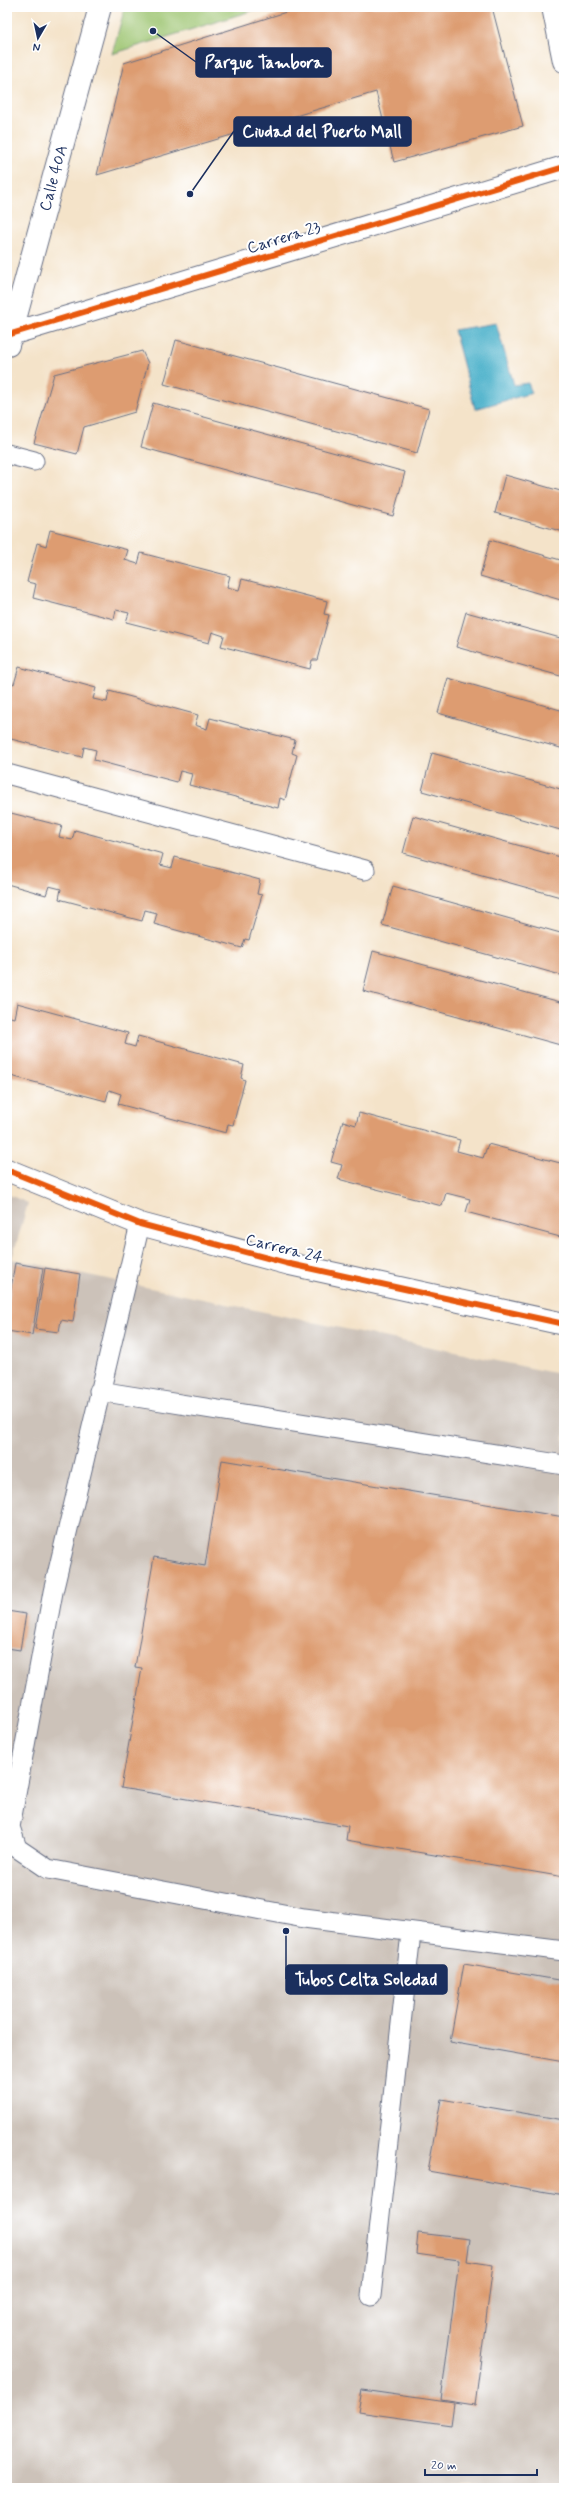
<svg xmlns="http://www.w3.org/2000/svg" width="571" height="2495" font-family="Mynerve,sans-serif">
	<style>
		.industrial { fill: #ccc2b9 }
		.green { fill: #9cc470; stroke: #5c7a67 }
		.water { fill: #4bb1ca; stroke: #337094 }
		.building { fill: #dd9c71 }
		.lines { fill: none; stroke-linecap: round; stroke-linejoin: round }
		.lane-casing { stroke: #676e83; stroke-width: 21 }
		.street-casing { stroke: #676e83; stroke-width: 24 }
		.secondary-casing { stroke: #676e83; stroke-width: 24 }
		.lane { stroke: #fff; stroke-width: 19 }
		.street { stroke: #fff; stroke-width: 22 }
		.secondary { stroke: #fff; stroke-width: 22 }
		.cycleway-casing { stroke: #fff; stroke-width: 8 }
		.cycleway { stroke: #e8590c; stroke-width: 6 }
		.labels { text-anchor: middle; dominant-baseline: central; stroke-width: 4; stroke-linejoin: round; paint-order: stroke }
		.street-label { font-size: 16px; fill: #1b2f5e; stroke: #fff }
		.leader { fill: none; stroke: #1b2f5e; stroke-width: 1.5 }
		.callout-dot { fill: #1b2f5e; stroke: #fff; stroke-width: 1.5 }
		.callout { fill: #1b2f5e; stroke: #1b2f5e; stroke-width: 1.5 }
		.callout-label { font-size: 17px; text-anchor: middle; font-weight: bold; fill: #fff }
	</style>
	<rect width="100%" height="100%" fill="#fff"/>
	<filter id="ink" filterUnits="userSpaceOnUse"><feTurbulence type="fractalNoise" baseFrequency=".025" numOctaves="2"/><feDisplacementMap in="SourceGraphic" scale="8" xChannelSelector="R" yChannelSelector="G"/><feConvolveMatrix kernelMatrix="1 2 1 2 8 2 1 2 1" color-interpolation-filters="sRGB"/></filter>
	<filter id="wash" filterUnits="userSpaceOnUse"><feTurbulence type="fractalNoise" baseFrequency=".012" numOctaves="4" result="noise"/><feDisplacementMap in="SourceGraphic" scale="16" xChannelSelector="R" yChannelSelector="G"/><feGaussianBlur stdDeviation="0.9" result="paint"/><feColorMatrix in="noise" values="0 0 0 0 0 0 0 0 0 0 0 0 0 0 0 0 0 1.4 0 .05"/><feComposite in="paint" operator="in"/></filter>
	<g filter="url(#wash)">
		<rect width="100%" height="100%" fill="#f4e3c9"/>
		<path class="industrial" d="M 7,1194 L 28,1203 L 12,1259 L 564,1375 L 564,2488 L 7,2488 Z"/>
		<path class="green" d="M 125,7 L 264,7 L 112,54 Z"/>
		<path class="water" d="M 496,323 L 514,385 L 528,383 L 532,393 L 475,409 L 454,330 Z"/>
		<g id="blocks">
			<path class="building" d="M 302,7 L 492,7 L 523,126 L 394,162 L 376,92 L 97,175 L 124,63 Z
				M 176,340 L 429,409 L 417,453 L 164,384 Z
				M 142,351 L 148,363 L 135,412 L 84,427 L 77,454 L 34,443 L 54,374 Z
				M 153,403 L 405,472 L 393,516 L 141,447 Z
				M 505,475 L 564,492 L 564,532 L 495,513 Z
				M 50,530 L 128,550 L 125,560 L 138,564 L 141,553 L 230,576 L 227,587 L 239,590 L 242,579 L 327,601 L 324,614 L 329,615 L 317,660 L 312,660 L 310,669 L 221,646 L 224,636 L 212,632 L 209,643 L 126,622 L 129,613 L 116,610 L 114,619 L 33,598 L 36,584 L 27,582 L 37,543 L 46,546 Z
				M 490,540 L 564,561 L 564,601 L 480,576 Z
				M 466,612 L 564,639 L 564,677 L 456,647 Z
				M 19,667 L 96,688 L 93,699 L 107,702 L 109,691 L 198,715 L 195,725 L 207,729 L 210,718 L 295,740 L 292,753 L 297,755 L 285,800 L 280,798 L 278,808 L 189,785 L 192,774 L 180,771 L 177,782 L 94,760 L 96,750 L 84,747 L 82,757 L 7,738 L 7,681 L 14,684 Z
				M 448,678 L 564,711 L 564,749 L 438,713 Z
				M 432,753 L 564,790 L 564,831 L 422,791 Z
				M 7,812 L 62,826 L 59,837 L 72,840 L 75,830 L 163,854 L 160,865 L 172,868 L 175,857 L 260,880 L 257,894 L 262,895 L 249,940 L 245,939 L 242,948 L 154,924 L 157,913 L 145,910 L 142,921 L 59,899 L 61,889 L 49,886 L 46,895 L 7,884 Z
				M 413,816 L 564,858 L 564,898 L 403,853 Z
				M 393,886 L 564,934 L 564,976 L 382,925 Z
				M 373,951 L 564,1003 L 564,1046 L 363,991 Z
				M 17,1003 L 128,1033 L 125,1044 L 135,1047 L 138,1036 L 244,1065 L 241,1078 L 245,1080 L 233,1125 L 228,1124 L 226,1133 L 118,1104 L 121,1094 L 109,1090 L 106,1101 L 7,1075 L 7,1016 L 14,1018 Z
				M 359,1113 L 460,1140 L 457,1151 L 483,1158 L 488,1144 L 564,1164 L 564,1238 L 466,1212 L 470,1199 L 446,1193 L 442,1206 L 338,1179 L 342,1165 L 331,1162 L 343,1121 L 356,1125 Z
				M 15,1263 L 43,1268 L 32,1335 L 7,1331 L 7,1312 Z
				M 45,1268 L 80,1274 L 73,1322 L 61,1320 L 59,1332 L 35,1329 Z
				M 222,1460 L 564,1517 L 564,1877 L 346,1840 L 348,1826 L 121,1788 L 142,1668 L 135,1667 L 154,1557 L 205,1566 Z
				M 7,1611 L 26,1614 L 20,1650 L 7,1648 Z
				M 464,1964 L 564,1981 L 564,2062 L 450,2042 Z
				M 441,2099 L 564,2120 L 564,2195 L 428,2171 Z
				M 418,2233 L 470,2239 L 467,2261 L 493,2265 L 475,2405 L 441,2400 L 459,2260 L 416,2254 Z
				M 362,2390 L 454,2403 L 451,2425 L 358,2412 Z"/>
		</g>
	</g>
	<g filter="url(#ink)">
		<use href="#blocks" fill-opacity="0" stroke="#676e83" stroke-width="1"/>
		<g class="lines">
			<g class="lane-casing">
				<path id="lane" d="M 7,454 L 34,461
					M 7,774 L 365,870
					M 140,1224 L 53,1592 L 10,1827 L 17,1848 L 48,1869 L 304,1918 L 564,1951
					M 99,1391 L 564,1465
					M 371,2296 L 411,1933"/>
			</g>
			<g class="street-casing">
				<g id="street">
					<path d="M 553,7 L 564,61"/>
					<path d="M 11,334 L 564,167"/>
					<path id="s1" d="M 8,345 L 100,7"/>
				</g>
			</g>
			<g class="secondary-casing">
				<path id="secondary" d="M 7,1170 L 140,1224 L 290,1264 L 564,1324"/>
			</g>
			<use href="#lane" class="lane"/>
			<use href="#street" class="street"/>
			<use href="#secondary" class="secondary"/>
			<g class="cycleway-casing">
				<path id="cycleway" d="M 11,334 L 564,167
					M 7,1170 L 140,1224 L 290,1264 L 564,1324"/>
			</g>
			<use href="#cycleway" class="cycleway"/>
		</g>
	</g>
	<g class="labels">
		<g class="street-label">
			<text stroke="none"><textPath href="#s1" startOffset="173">Calle 40A</textPath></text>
			<text transform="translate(284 238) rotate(-17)">Carrera 23</text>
			<text transform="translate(284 1249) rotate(14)">Carrera 24</text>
		</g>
	</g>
	<path class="leader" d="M153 31L196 62M190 194L234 131M286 1931L286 1979"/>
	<g class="callout-dot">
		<circle cx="153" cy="31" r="4"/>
		<circle cx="190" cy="194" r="4"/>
		<circle cx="286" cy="1931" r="4"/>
	</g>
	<g class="callout">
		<rect x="196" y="48" width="135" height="29" rx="4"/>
		<rect x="234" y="117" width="177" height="29" rx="4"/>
		<rect x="286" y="1965" width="161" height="29" rx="4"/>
	</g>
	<g class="callout-label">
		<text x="264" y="68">Parque Tambora</text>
		<text x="322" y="137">Ciudad del Puerto Mall</text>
		<text x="366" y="1985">Tubos Celta Soledad</text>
	</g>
	<rect width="571" height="2495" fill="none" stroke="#fff" stroke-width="24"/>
	<g transform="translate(38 38) rotate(189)" stroke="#ffffff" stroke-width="3" paint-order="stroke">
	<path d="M0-3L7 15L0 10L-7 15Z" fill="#1b2f5e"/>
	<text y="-6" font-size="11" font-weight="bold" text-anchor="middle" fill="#1b2f5e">N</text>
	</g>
	<path d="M425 2469v6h112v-6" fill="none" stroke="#1b2f5e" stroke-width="2"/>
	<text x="431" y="2469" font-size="12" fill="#1b2f5e" stroke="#ffffff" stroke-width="3" paint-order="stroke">20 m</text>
</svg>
